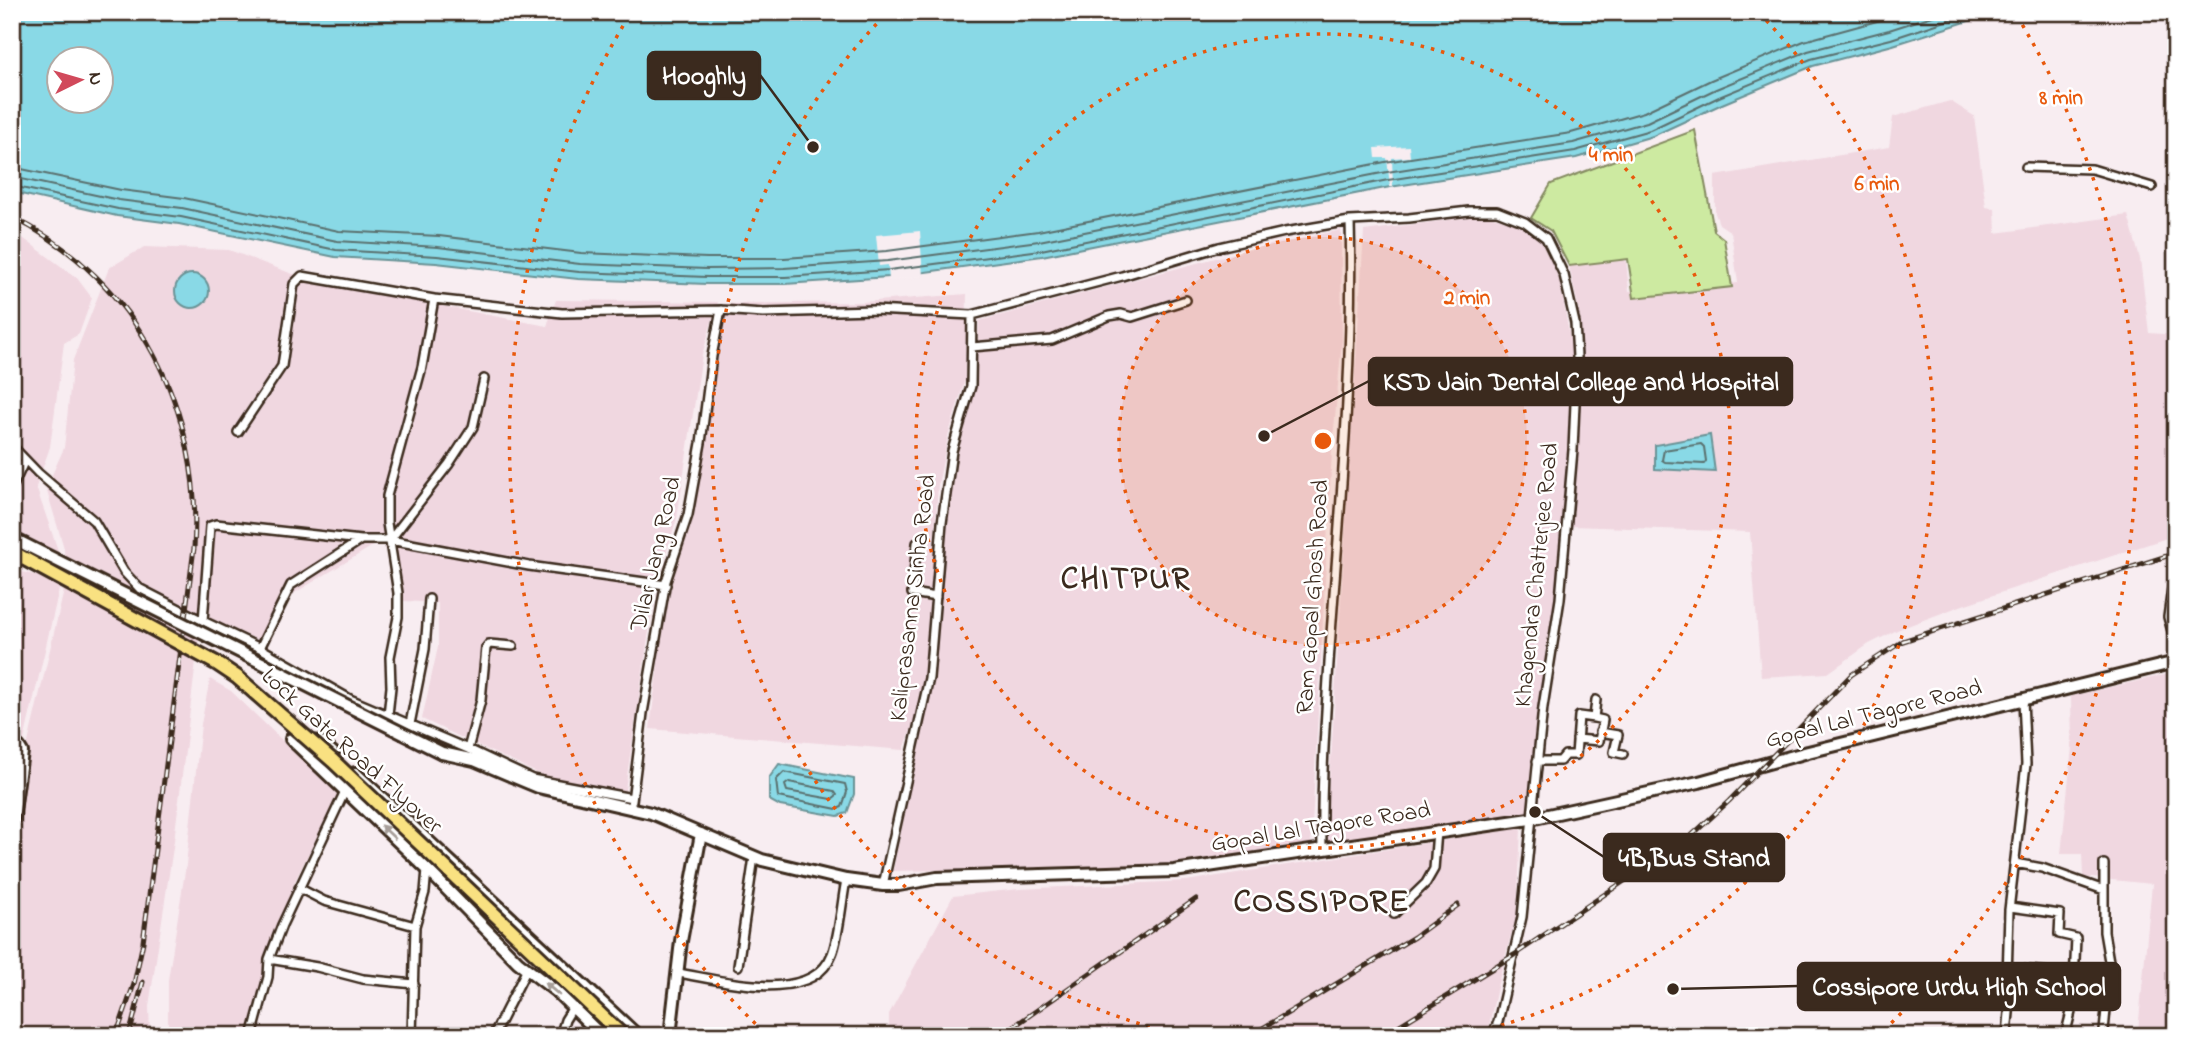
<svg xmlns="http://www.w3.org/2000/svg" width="2188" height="1048" font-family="'Indie Flower',sans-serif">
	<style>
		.built { fill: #f0d7e0 }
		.green { fill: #cdeaa1; stroke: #848a60; stroke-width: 2 }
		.water { fill: #89d9e6; stroke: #6a9396; stroke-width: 2; fill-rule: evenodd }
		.pier { fill: #f8edf1 }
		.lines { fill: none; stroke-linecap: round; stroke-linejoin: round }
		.shore { stroke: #5a706e; stroke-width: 2 }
		.street-casing { stroke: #3b2a1e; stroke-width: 12 }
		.secondary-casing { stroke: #3b2a1e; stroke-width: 16 }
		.street { stroke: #fff; stroke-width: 7 }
		.secondary { stroke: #fff; stroke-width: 10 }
		.rail-casing { stroke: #3b2a1e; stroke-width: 5 }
		.rail { stroke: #fff; stroke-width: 2.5; stroke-dasharray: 8; stroke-linecap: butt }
		.secondary-bridge-casing { stroke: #3b2a1e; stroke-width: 16; stroke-linecap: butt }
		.primary-bridge-casing { stroke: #3b2a1e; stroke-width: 18; stroke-linecap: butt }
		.secondary-bridge { stroke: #fff; stroke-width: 10 }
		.primary-bridge { stroke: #f9e181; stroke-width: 12 }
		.oneway { fill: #a79f9a }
		.ring { fill: none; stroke: #e8590c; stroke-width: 3.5; stroke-dasharray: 3.5 7 }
		.labels { text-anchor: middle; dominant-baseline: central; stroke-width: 5; stroke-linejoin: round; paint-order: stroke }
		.street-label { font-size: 24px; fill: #3b2a1e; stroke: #fff }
		.district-label { font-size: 32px; font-weight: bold; letter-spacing: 2px; fill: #3b2a1e; stroke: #fff }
		.centre { fill: #e8590c; stroke: #fff; stroke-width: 3.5 }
		.ring-label { font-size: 21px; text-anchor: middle; font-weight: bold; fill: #e8590c; stroke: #fff; stroke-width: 5; stroke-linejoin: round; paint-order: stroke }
		.leader { fill: none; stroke: #3b2a1e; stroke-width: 2.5 }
		.callout-dot { fill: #3b2a1e; stroke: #fff; stroke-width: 2.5 }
		.callout { fill: #3b2a1e; stroke: #3b2a1e; stroke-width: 2.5 }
		.callout-label { font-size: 26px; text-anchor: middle; font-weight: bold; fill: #fff }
	</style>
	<rect width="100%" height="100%" fill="#f8edf1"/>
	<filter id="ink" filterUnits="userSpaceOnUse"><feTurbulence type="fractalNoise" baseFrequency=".0143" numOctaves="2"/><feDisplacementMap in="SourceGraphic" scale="14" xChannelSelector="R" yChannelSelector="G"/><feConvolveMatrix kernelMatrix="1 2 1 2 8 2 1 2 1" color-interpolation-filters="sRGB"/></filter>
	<g filter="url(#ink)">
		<path class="built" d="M 1950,101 L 1974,116 L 1986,207 L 1995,209 L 1996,233 L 2128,215 L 2140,259 L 2149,333 L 2176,335 L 2176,535 L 1963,605 L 1897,630 L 1869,644 L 1828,673 L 1761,677 L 1750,532 L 1570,526 L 1580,378 L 1579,310 L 1569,266 L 1626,259 L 1629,291 L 1738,283 L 1731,232 L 1719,224 L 1715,213 L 1715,176 L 1889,147 L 1893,117 Z
			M 1485,215 L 1522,225 L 1543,241 L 1560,281 L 1572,351 L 1569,444 L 1556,596 L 1546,648 L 1527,817 L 1322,849 L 1331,758 L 1364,231 Z
			M 12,230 L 77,278 L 92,298 L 79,334 L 64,343 L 50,447 L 36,487 L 60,556 L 12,539 Z
			M 1341,230 L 1342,341 L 1332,451 L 1311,844 L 1174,866 L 893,871 L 917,755 L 932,671 L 954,446 L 976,389 L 979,321 L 1242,251 Z
			M 144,247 L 229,250 L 314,282 L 547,326 L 556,300 L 718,302 L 702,355 L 677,518 L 656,585 L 624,796 L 541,775 L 422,719 L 438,647 L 438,603 L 404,601 L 398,559 L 386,538 L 293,594 L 268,644 L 207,618 L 210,547 L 174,841 L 149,1006 L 150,1036 L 12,1036 L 12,888 L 27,747 L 65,586 L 64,548 L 46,488 L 64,448 L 73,360 L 109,268 Z
			M 967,294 L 965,380 L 948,437 L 938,485 L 925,690 L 904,750 L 650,729 L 667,590 L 689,519 L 727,304 L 863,302 Z
			M 12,566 L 22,572 L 61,581 L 12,792 Z
			M 2173,673 L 2169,717 L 2172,870 L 2170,911 L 2169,1029 L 2138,1031 L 2152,884 L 2083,877 L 2082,854 L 2061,854 L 2072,747 L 2071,696 Z
			M 210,679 L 231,691 L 338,794 L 295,881 L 272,942 L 247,1036 L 168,1036 L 168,980 L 186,865 L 201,724 Z
			M 1521,828 L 1517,913 L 1497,987 L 1487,1036 L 889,1036 L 889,1014 L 953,896 L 1019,889 L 1186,881 Z"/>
		<path class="green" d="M 1695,130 L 1714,231 L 1724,239 L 1732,287 L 1634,298 L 1628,259 L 1569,266 L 1551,231 L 1531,218 L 1551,184 Z"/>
		<path class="water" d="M 12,12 L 1997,12 L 1893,45 L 1813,66 L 1722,104 L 1653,136 L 1576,158 L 1390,187 L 1042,256 L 889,277 L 785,284 L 707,284 L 578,279 L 436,263 L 335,257 L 179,224 L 117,216 L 12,192 ZM 60,60 L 102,60 L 102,102 L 60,102 Z
			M175 291a17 17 0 1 1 34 0a17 17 0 1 1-34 0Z
			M 1710,435 L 1715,472 L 1655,469 L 1655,445 Z
			M 779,764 L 854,779 L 854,794 L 847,813 L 838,816 L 780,806 L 769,800 L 769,778 Z"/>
		<path class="pier" d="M 1409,146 L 1410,157 L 1392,158 L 1393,187 L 1390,187 L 1387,158 L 1376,158 L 1375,148 Z
			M 920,231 L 923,277 L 889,281 L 888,265 L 879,266 L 876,235 Z"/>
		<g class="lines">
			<path class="shore" d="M 12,167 L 121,190 L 184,198 L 339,231 L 439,236 L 581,253 L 707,258 L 784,258 L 887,251 L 1038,231 L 1385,162 L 1571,133 L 1644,112 L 1711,80 L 1804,41 L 1910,12
				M 12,177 L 119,200 L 182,208 L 337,241 L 438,247 L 580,264 L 707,269 L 784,268 L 888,261 L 1039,241 L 1387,172 L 1573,143 L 1647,122 L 1716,89 L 1808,51 L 1889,30 L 1945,12
				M 12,186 L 118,209 L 181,217 L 336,250 L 437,256 L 579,272 L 707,277 L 785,277 L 889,270 L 1041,250 L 1388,180 L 1575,151 L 1650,130 L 1719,97 L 1811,59 L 1891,39 L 1973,12
				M 1701,444 L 1704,447 L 1706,461 L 1704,464 L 1665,462 L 1662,460 L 1664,450 Z
				M 784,772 L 845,784 L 847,792 L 842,807 L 837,809 L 778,797 L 776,780 Z
				M 789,782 L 834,791 L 837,795 L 832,799 L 787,791 L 785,785 Z"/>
			<g class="street-casing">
				<path id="street" d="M 2026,167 L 2092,169 L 2152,187
					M 972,347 L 1052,340 L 1109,316 L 1121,314 L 1132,317 L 1186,300
					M 238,432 L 282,366 L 294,284 L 302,276 L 434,299 L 562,313 L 721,310 L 763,313 L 874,310 L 972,315 L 1122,276 L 1219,247 L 1285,232 L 1350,221 L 1409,218 L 1469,211 L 1497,211 L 1525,222 L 1546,238 L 1564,275 L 1575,323 L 1577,357 L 1573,450 L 1560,599 L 1543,707 L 1522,917 L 1498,1022 L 1492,1036
					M 12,446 L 38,473 L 94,521 L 124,572 L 139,588 L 203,621
					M 12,488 L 25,460
					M 361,540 L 216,524 L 210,526 L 203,621 L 260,648 L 350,699 L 468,749 L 532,779 L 632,798
					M 390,540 L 449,464 L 473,427 L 484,379
					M 917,543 L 912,593 L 936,597
					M 2176,559 L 2168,617 L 2176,645
					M 260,648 L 291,585 L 361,540 L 390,540 L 529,566 L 666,585
					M 388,715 L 391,687 L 390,657 L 398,617 L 398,593 L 387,523 L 387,496 L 422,367 L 434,299
					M 410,724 L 425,649 L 429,599
					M 1600,732 L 1618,735 L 1614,752 L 1623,754
					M 1577,739 L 1599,741 L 1603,720 L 1594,718
					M 468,749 L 481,700 L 486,648 L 489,644 L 513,646
					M 1537,761 L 1560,761 L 1565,755 L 1576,755 L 1579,716 L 1594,718 L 1596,700
					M 632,801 L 643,713 L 666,581 L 688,515 L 701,443 L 712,356 L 721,310
					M 1322,849 C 1321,786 1325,725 1329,663 C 1339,516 1354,368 1350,221
					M 2015,863 L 2042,868 L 2104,890
					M 2104,864 L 2104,932 L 2110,967 L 2104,1031
					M 883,885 L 929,678 L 942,523 L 952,451 L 971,386 L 972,315
					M 299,888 L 324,901 L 415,926
					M 2010,907 L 2060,914 L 2059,934 L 2076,938 L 2073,1004 L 2065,1036
					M 1394,914 L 1426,883 L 1434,869 L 1437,831
					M 269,959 L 317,967 L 363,979 L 414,984
					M 738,966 L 754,857
					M 2008,968 L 2076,975
					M 678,973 C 718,979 812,1007 832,954 C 839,937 842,900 846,880
					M 1885,976 L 1940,982 L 2012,980 L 2007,1035
					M 2007,979 L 2009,910 L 2026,764 L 2023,700
					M 252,1036 L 268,977 L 269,959 L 282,925 L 345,791
					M 412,1036 L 415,926 L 425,892 L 427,869
					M 493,1036 L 527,969
					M 560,1036 L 565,1020 L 573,1007"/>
			</g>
			<g class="secondary-casing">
				<path id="secondary" d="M 291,739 L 321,742 L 333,753
					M 291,739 L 427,869 L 518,962 L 557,992 L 602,1036
					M 12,748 L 19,747 L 22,752 L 12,826
					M 442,753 L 474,760 L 538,787 L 651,813 L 762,860 L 846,880 L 883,885 L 899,885 L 937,878 L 1174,871 L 1530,819 L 1699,782 L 1808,752 L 2176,662
					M 355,773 L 638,1036
					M 670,1036 L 681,941 L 701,834"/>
			</g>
			<use href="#street" class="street"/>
			<use href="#secondary" class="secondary"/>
			<g class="rail-casing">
				<path id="rail" d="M 12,217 C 138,279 203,411 194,548 L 143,942 L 134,984 L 116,1036
					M 129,1036 L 143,982
					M 1000,1036 L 1196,899
					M 1246,1036 L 1263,1028 L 1414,937 L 1458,905
					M 1382,1036 L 1514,955 L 1690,837 L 1729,801 L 1851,675 L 1903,641 L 2176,553"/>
			</g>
			<use href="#rail" class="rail"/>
			<g class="secondary-bridge-casing">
				<path id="secondary-bridge" d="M 12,538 L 442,753"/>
			</g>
			<g class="primary-bridge-casing">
				<path id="primary-bridge" d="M 12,552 L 216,663 L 237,677 L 333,761 L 623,1036"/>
			</g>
			<use href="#secondary-bridge" class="secondary-bridge"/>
			<use href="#primary-bridge" class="primary-bridge"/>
		</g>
		<defs><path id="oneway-solid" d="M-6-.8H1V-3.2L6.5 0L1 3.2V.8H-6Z" transform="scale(1.75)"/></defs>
		<g class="oneway">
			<use href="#oneway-solid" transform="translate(388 832) rotate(-137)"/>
			<use href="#oneway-solid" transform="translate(552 989) rotate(-141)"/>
		</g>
	</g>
	<circle cx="1323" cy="441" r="204" fill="#e8590c" fill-opacity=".12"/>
	<g class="ring">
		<circle cx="1323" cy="441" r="204"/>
		<circle cx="1323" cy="441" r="407"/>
		<path d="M1180 1035A611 611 0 0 1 887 13M1759 13A611 611 0 0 1 1466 1035"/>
		<path d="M763 1031A814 814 0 0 1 629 16M2017 16A814 814 0 0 1 1883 1031"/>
	</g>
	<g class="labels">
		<g class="street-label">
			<text transform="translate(657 554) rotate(-77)">Dilar Jang Road</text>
			<text transform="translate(1538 575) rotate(-84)">Khagendra Chatterjee Road</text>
			<text transform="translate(1314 597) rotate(-86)">Ram Gopal Ghosh Road</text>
			<text transform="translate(914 598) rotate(-83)">Kaliprasanna Sinha Road</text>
			<text transform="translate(1874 715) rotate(-14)">Gopal Lal Tagore Road</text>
			<text transform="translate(351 752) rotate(42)">Lock Gate Road Flyover</text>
			<text transform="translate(1321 828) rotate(-9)">Gopal Lal Tagore Road</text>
		</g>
		<g class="district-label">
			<text x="1126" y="580">CHITPUR</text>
			<text x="1322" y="903">COSSIPORE</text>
		</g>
	</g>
	<circle cx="1323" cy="441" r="10" class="centre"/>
	<g class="ring-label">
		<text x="2061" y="104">8 min</text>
		<text x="1611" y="161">4 min</text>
		<text x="1877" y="190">6 min</text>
		<text x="1467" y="304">2 min</text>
	</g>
	<path class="leader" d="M813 147L760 75M1264 436L1369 381M1535 812L1604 857M1673 989L1798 986"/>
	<g class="callout-dot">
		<circle cx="813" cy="147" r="7"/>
		<circle cx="1264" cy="436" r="7"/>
		<circle cx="1535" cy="812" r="7"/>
		<circle cx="1673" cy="989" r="7"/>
	</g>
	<g class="callout">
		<rect x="648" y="52" width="112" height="47" rx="7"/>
		<rect x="1369" y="358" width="423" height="47" rx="7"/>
		<rect x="1604" y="834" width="180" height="47" rx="7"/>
		<rect x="1798" y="963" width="322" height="47" rx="7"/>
	</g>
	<g class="callout-label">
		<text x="704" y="84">Hooghly</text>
		<text x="1581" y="390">KSD Jain Dental College and Hospital</text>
		<text x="1694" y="866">4B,Bus Stand</text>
		<text x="1959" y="995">Cossipore Urdu High School</text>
	</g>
	<rect width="2188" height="1048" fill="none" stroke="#fff" stroke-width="42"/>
	<rect x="21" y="21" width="2146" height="1006" fill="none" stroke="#3b2a1e" stroke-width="2.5" filter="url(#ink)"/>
	<g transform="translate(80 80) rotate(85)"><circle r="33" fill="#ffffff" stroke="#b1aaa5" stroke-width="2"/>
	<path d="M0-5L12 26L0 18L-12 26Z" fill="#d1495b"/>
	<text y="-10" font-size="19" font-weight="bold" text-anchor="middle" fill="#3b2a1e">N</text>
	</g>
</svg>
